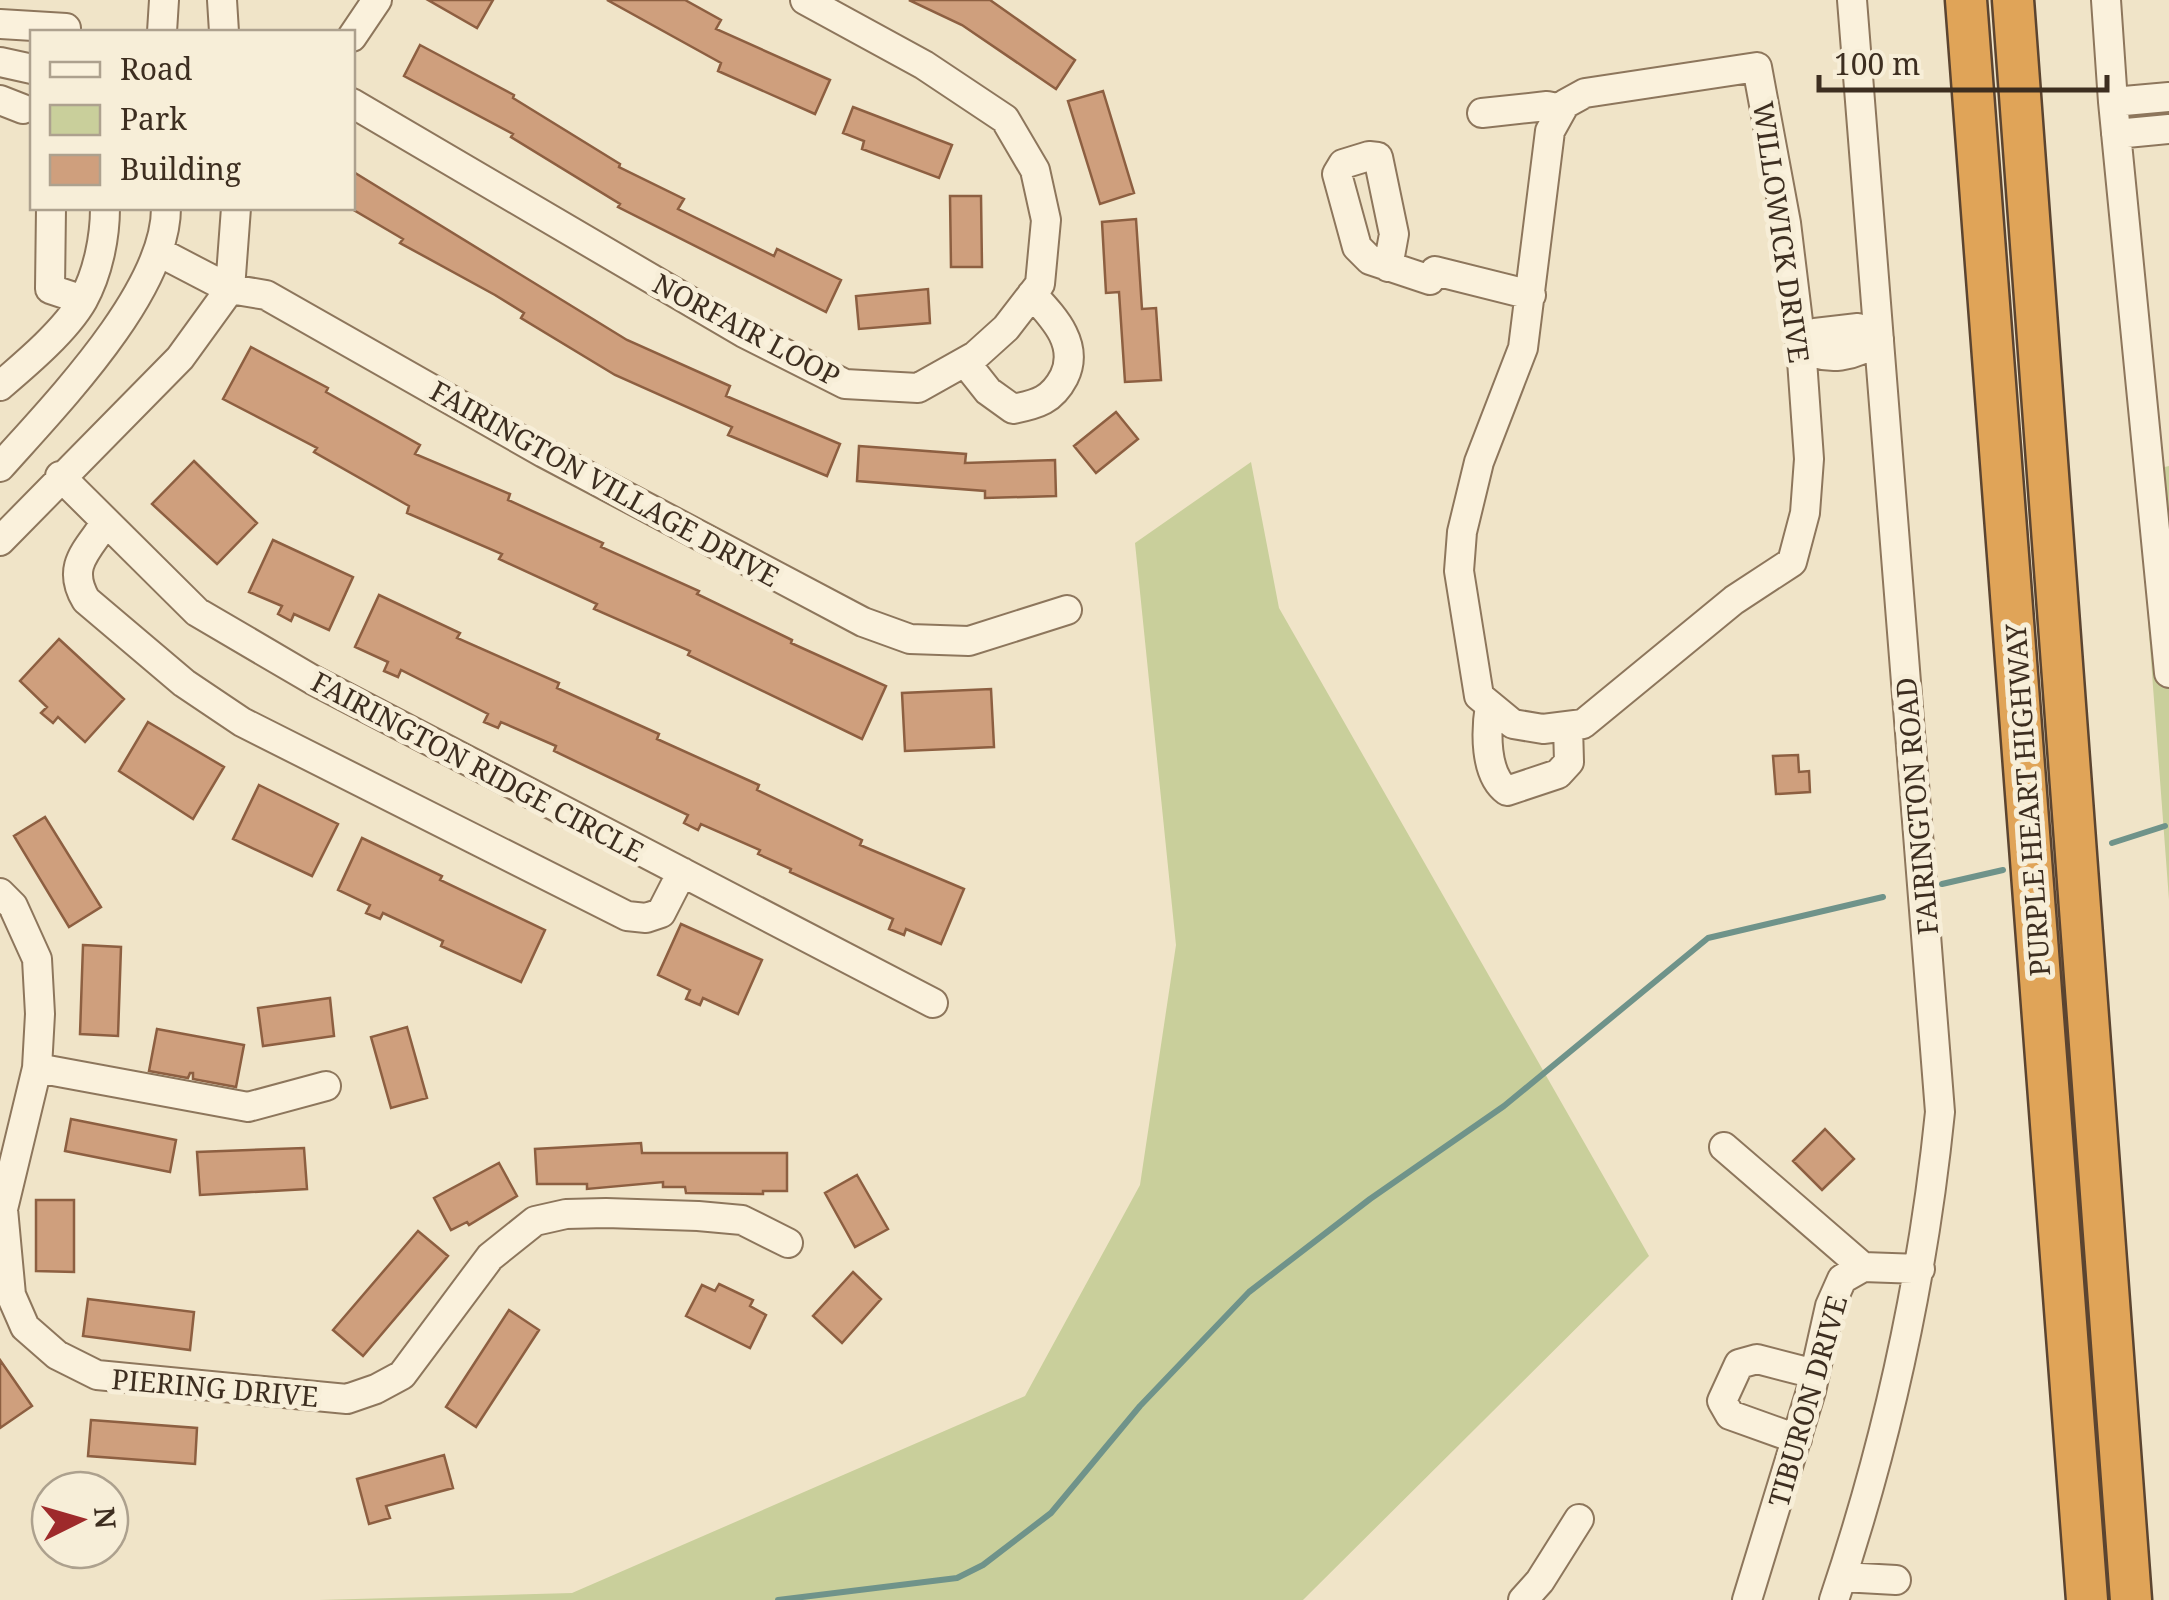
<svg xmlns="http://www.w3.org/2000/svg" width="2169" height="1600" font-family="'Noto Serif',serif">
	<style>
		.green { fill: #c9cf9b }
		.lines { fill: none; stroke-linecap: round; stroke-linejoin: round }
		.stream { stroke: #6f938a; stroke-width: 6 }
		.building { fill: #cf9f7d; stroke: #8d5f41; stroke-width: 2.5 }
		.minor-casing { stroke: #8d765c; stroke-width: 32 }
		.highway-casing { stroke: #5b4430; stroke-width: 45 }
		.minor { stroke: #faf1dc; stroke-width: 28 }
		.highway { stroke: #e0a458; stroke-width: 40 }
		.labels { text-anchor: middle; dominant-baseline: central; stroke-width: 10; stroke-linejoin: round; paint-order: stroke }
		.street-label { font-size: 28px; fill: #3d2e20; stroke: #f7eed8 }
	</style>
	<rect width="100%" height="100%" fill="#f0e4c8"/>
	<path class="green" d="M 1251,462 L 1279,608 L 1649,1256 L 1303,1600 L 319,1600 L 572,1593 L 1025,1396 L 1140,1185 L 1176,945 L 1135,543 Z
		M 2169,466 L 2169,900 L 2137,473 Z"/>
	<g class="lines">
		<path class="stream" d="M 2112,843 L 2165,826
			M 1942,884 L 2003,870
			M 778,1600 L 957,1578 L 983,1565 L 1051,1513 L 1140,1406 L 1249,1292 L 1370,1199 L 1504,1106 L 1708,938 L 1883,897"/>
	</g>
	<path class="building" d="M 428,0 L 493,0 L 477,28 Z
		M 607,0 L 685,0 L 721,20 L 716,29 L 830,80 L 815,114 L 718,71 L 721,63 Z
		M 909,0 L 990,0 L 1075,60 L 1056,89 L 962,25 Z
		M 420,45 L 514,95 L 513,98 L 620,164 L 619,167 L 684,199 L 678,209 L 774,256 L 777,249 L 841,280 L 826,312 L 618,207 L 620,204 L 511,137 L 513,134 L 404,76 Z
		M 1103,91 L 1134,193 L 1100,204 L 1068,101 Z
		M 853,107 L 952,145 L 939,178 L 862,149 L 864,141 L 843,133 Z
		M 352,171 L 627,340 L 730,386 L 726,396 L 840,444 L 827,476 L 728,435 L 732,427 L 615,375 L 521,318 L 524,313 L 495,295 L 400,243 L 403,239 L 352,209 Z
		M 950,196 L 981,196 L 982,267 L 951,267 Z
		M 1136,219 L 1142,309 L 1156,308 L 1161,380 L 1125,382 L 1119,292 L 1106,293 L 1102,222 Z
		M 928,289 L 930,323 L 859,329 L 856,296 Z
		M 251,347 L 328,388 L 326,392 L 420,445 L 415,454 L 510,494 L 508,500 L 603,543 L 601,547 L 699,591 L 697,594 L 792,640 L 791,643 L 886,686 L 862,739 L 688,655 L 690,651 L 594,609 L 597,604 L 499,559 L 502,554 L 407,513 L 409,506 L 314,452 L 317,448 L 223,399 Z
		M 1116,412 L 1138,439 L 1096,473 L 1074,446 Z
		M 859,446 L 966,454 L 965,463 L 1055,460 L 1056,496 L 985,498 L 985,491 L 857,481 Z
		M 194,461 L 257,523 L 217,564 L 152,504 Z
		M 273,540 L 353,577 L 329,630 L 294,614 L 291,621 L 278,614 L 282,606 L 249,592 Z
		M 379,595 L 460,633 L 457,638 L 559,683 L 557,688 L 659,734 L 657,739 L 759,785 L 757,790 L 862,840 L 860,845 L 964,889 L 941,944 L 906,929 L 904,935 L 889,929 L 893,919 L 790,872 L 791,869 L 758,854 L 760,850 L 701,824 L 698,830 L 684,823 L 688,815 L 554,751 L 556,746 L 501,722 L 498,728 L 484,722 L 488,714 L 401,670 L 398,677 L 384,671 L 388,662 L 355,647 Z
		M 59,639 L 124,699 L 85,742 L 58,717 L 53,723 L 41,713 L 47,707 L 20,681 Z
		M 991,689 L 994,747 L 905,751 L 902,693 Z
		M 148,722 L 224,767 L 193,819 L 119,771 Z
		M 1798,755 L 1799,772 L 1809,771 L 1810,792 L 1776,794 L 1773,756 Z
		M 259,785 L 338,824 L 312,876 L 233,839 Z
		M 45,817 L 101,907 L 69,927 L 14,836 Z
		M 362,838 L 442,876 L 440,880 L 545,930 L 521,982 L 441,946 L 443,941 L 383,913 L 380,919 L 366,913 L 370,905 L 338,890 Z
		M 681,924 L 762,960 L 738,1014 L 703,998 L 700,1005 L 686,999 L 690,990 L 658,975 Z
		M 83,945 L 121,947 L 118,1036 L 80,1034 Z
		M 330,998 L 334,1036 L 263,1046 L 258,1008 Z
		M 407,1027 L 427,1098 L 391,1108 L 371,1037 Z
		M 157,1029 L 244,1045 L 236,1087 L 193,1079 L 193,1073 L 190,1073 L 188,1078 L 149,1071 Z
		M 71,1119 L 176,1140 L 170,1172 L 65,1151 Z
		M 1825,1129 L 1854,1159 L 1822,1190 L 1793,1161 Z
		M 641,1143 L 642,1153 L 787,1153 L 787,1191 L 763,1191 L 763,1194 L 686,1193 L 685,1187 L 663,1187 L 663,1182 L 587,1189 L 587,1184 L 537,1184 L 535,1149 Z
		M 304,1148 L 307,1189 L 200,1195 L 197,1152 Z
		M 499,1163 L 517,1196 L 469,1225 L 467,1222 L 451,1230 L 434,1198 Z
		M 857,1175 L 888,1229 L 855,1247 L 825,1193 Z
		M 36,1200 L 74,1200 L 74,1272 L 36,1271 Z
		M 418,1231 L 448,1256 L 363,1356 L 333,1330 Z
		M 853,1272 L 881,1299 L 842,1343 L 813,1316 Z
		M 719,1284 L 753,1300 L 750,1306 L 766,1315 L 750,1348 L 686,1316 L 702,1285 L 715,1291 Z
		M 88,1299 L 194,1312 L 190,1350 L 83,1336 Z
		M 509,1310 L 539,1330 L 476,1427 L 446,1407 Z
		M 0,1360 L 32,1406 L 0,1428 Z
		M 91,1420 L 197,1428 L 195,1464 L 88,1456 Z
		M 444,1455 L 453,1488 L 386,1506 L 390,1518 L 369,1524 L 357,1479 Z"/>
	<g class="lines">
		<g class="minor-casing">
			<path id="minor" d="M 222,0 L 224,32
				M 2106,0 L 2113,102 L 2169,673
				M 0,24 L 66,28
				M 162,32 L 164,0
				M 352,37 L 377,0
				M 0,62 L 32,69
				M 1757,67 L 1786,223 L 1801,346 L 1809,459 L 1805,513 L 1792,562 L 1734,600 L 1583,724 L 1543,729 L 1513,724 L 1479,696 L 1459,571 L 1462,532 L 1479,462 L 1523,348 L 1550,131 L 1565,104 L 1585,93 Z
				M 0,100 L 23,109
				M 2113,102 L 2169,97
				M 352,103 L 744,333 L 845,384 L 918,388 L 975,356 L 1006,328 L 1040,284 L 1046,220 L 1035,170 L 1005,119 L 924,65 L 805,0
				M 1482,113 L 1547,106 L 1562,109
				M 2116,134 L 2169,129
				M 51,208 L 50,289 L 83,300
				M 159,252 L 230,289 L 266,295 L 544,453 L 863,622 L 910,639 L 969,641 L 1067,610
				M 1388,267 L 1394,234 L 1378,157 L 1369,156 L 1343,164 L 1337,174 L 1357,247 L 1370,260 L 1430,280 L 1435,271 L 1531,295
				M 1858,328 L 1879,339 C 1855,357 1827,363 1801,346 L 1815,333 Z
				M 965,362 L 988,391 L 1013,409 C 1038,404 1052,400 1064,377 C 1080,344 1053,317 1032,294
				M 0,386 C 27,363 66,330 83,300 C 98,273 105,237 105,208
				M 0,467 C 55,405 166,292 166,208
				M 60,476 L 197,612 L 313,680 L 933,1003
				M 106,522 C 87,551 66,566 86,600 L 184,683 L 242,722 L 627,916 L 646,918 L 661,913 L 682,872
				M 0,541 L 180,358 L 230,289 L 236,208
				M 1490,705 C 1486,730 1484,774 1507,791 L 1558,774 L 1569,762 L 1568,726
				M 0,893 L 13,906 L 37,959 L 40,1014 L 37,1068 L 3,1209 L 11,1295 L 25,1327 L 57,1355 L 97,1375 L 347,1399 L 376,1389 L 402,1375 L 490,1257 L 535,1221 L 566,1214 L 606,1213 L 698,1216 L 742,1220 L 788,1243
				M 37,1068 L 248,1107 L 326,1086
				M 1724,1147 L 1863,1267
				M 1797,1439 L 1730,1415 L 1722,1401 L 1739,1364 L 1757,1359 L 1815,1374
				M 1842,1577 L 1896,1580
				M 1523,1600 L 1540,1581 L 1579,1519
				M 1747,1600 L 1811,1391 L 1830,1306 L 1842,1279 L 1863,1267 L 1920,1269
				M 1834,1600 C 1888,1440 1923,1280 1940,1112 L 1852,0"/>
		</g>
		<g class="highway-casing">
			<path id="highway" d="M 1966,0 L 2087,1600
				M 2013,0 L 2131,1600"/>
		</g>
		<use href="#minor" class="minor"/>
		<use href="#highway" class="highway"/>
	</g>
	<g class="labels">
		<g class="street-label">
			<text transform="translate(1782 232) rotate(82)">WILLOWICK DRIVE</text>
			<text transform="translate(747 329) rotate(28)">NORFAIR LOOP</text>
			<text transform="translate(605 483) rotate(29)">FAIRINGTON VILLAGE DRIVE</text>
			<text transform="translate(478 766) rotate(28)">FAIRINGTON RIDGE CIRCLE</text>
			<text transform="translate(2027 800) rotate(-94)">PURPLE HEART HIGHWAY</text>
			<text transform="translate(1916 806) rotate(-95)">FAIRINGTON ROAD</text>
			<text transform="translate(215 1387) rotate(5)">PIERING DRIVE</text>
			<text transform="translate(1807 1401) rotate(-74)">TIBURON DRIVE</text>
		</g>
	</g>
	<rect x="30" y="30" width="325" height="180" fill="#f7eed8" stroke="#ada18e" stroke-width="2.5"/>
	<rect x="50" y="62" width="50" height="15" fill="#faf1dc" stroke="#ada18e" stroke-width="2.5"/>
	<text x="120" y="80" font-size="30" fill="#3d2e20">Road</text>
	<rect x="50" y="105" width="50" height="30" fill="#c9cf9b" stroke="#ada18e" stroke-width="2.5"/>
	<text x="120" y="130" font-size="30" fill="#3d2e20">Park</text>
	<rect x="50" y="155" width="50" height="30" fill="#cf9f7d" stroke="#ada18e" stroke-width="2.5"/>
	<text x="120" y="180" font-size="30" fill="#3d2e20">Building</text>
	<g transform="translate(80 1520) rotate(85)"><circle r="48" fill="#f7eed8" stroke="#ada18e" stroke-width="2.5"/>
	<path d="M0-8L18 38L0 25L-18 38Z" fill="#9e2a2b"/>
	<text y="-15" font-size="28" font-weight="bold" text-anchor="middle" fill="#3d2e20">N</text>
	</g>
	<path d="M1819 75v15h288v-15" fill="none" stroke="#3d2e20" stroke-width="5"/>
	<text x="1834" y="75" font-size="30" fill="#3d2e20" stroke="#f7eed8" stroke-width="8" paint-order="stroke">100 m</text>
</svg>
